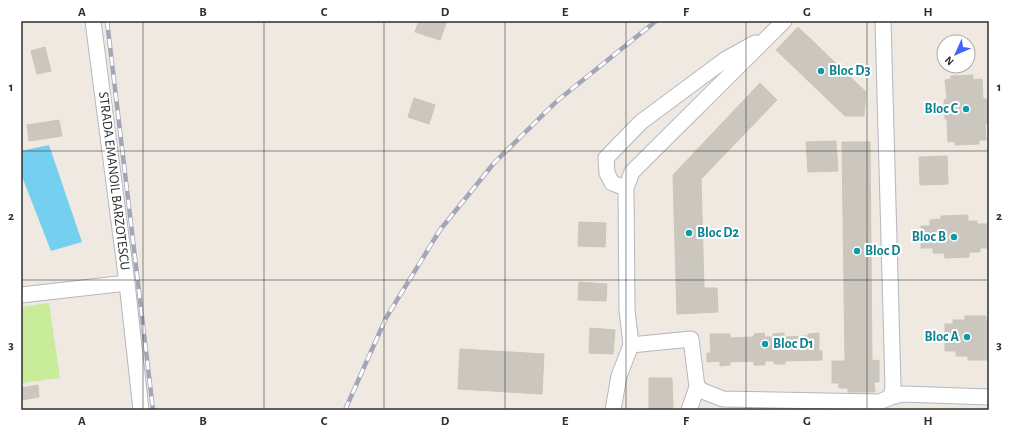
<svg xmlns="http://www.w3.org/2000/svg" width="1010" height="431" font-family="'Alegreya Sans',sans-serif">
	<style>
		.pitch { fill: #c9ec9a }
		.water { fill: #75cff0 }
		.building { fill: #cbc7bf; stroke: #cbc5ba }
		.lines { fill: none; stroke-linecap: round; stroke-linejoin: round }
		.minor-casing { stroke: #b4b7c1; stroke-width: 17 }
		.minor { stroke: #fff; stroke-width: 15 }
		.rail-casing { stroke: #a3a6b8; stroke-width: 4.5 }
		.rail { stroke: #fff; stroke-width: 3; stroke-dasharray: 9; stroke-linecap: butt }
		.grid { fill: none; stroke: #2e2e2e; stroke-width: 1; stroke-opacity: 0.55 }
		.culture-dot { fill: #0f9aa8; stroke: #fff; stroke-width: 1.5 }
		.labels { text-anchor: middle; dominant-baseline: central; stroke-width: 4; stroke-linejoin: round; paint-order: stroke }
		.culture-label { font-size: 14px; font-weight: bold; fill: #0d838f; stroke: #fff; text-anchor: start }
		.street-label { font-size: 14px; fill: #2e2e2e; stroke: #fff }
		.neatline { fill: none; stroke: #2e2e2e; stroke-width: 1.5 }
		.grid-label { font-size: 13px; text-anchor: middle; font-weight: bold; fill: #2e2e2e }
	</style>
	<rect width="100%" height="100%" fill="#efe9e1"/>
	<path class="pitch" d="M 49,303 L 60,378 L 23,383 L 21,370 L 21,307 Z"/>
	<path class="water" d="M 49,145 L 82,242 L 51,251 L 21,174 L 21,151 Z"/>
	<path class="building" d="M 419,21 L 447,21 L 440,40 L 415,32 Z
		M 798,27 L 866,92 L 864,116 L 845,116 L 776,50 Z
		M 45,47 L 51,71 L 37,74 L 31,51 Z
		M 973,75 L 973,80 L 982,79 L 983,99 L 987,99 L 988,123 L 985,124 L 986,140 L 979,140 L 979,144 L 955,145 L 955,141 L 948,142 L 947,119 L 945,119 L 944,100 L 947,99 L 945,80 L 951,79 L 951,76 Z
		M 760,83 L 777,100 L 701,179 L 704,288 L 717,288 L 718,312 L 677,314 L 673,175 Z
		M 414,98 L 435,105 L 429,124 L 408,117 Z
		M 59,120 L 62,136 L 29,141 L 27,125 Z
		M 836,141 L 838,171 L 808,172 L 806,142 Z
		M 842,142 L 870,142 L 872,361 L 879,360 L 879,382 L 874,382 L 875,392 L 848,392 L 848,388 L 839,388 L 839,383 L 832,383 L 832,361 L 845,361 Z
		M 947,156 L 948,184 L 920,185 L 919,157 Z
		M 968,215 L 968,221 L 977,221 L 977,224 L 987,224 L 987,248 L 980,248 L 980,252 L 969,252 L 969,257 L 945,258 L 944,253 L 933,253 L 933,248 L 921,248 L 921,226 L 930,226 L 930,220 L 941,219 L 941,216 Z
		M 579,222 L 606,223 L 605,247 L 578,246 Z
		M 579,282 L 607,284 L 606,301 L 578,300 Z
		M 965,316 L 986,316 L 986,320 L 989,320 L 989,360 L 968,360 L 968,356 L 956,356 L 956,351 L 945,351 L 945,324 L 953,324 L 953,320 L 965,320 Z
		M 590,328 L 615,330 L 613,354 L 589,353 Z
		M 764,333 L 765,337 L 773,337 L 773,334 L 784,333 L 784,337 L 808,336 L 808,334 L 819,333 L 819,351 L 822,351 L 822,360 L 785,361 L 785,364 L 774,364 L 774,361 L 765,361 L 765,365 L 754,365 L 754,361 L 730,362 L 730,365 L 720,366 L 720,361 L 707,362 L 707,353 L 711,353 L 710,334 L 730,334 L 730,338 L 754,337 L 754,334 Z
		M 460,349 L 544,354 L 542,394 L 458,389 Z
		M 649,378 L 672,378 L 673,410 L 649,410 Z
		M 38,385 L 39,397 L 21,400 L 21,388 Z"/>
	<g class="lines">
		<g class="minor-casing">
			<path id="minor" d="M 784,21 L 632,172 L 626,188 L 627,310 L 631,345 L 691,339 L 697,387 L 705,392 L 723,399 L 879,402 L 891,397
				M 883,21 L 893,386 L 891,397 L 903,394 L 989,397
				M 626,188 L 612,183 L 607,173 L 606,158 L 641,122 L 726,59 L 755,43
				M 127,283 L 141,410
				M 21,295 L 127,283 L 93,21
				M 613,410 L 619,376 L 631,345
				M 689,410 L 697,387"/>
		</g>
		<use href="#minor" class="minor"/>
		<g class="rail-casing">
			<path id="rail" d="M 107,21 L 153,410
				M 345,410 L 386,318 L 440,230 L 494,163 L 557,101 L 656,21"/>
		</g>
		<use href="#rail" class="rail"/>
	</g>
	<path class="grid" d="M 143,21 L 143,410M 264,21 L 264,410M 384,21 L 384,410M 505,21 L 505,410M 626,21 L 626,410M 746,21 L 746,410M 867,21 L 867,410M 21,151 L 989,151M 21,280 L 989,280"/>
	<g class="culture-dot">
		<circle cx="821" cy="71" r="4"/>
		<circle cx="966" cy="109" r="4"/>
		<circle cx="689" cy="233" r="4"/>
		<circle cx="954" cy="237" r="4"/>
		<circle cx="857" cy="251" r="4"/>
		<circle cx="967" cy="337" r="4"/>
		<circle cx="765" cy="344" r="4"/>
	</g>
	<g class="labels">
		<g class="culture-label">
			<text x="829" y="71">Bloc D3</text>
			<text x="958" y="109" text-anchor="end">Bloc C</text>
			<text x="697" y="233">Bloc D2</text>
			<text x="946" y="237" text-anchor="end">Bloc B</text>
			<text x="865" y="251">Bloc D</text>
			<text x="959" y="337" text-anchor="end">Bloc A</text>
			<text x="773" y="344">Bloc D1</text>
		</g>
		<g class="street-label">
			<text transform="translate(114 181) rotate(83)">STRADA EMANOIL BARZOTESCU</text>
		</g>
	</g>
	<rect width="1010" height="431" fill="none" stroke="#ffffff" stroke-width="44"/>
	<g transform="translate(956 54) rotate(225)"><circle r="19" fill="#ffffff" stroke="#ababab"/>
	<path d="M0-3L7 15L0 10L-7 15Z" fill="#4264fb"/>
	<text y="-6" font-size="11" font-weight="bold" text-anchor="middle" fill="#2e2e2e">N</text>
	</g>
	<rect x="22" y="22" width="966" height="387" class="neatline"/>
	<g class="grid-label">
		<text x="82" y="16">A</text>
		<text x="203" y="16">B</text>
		<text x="324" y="16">C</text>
		<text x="445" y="16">D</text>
		<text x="565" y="16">E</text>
		<text x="686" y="16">F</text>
		<text x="807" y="16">G</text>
		<text x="928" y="16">H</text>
		<text x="11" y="91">1</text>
		<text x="999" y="91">1</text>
		<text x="11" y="220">2</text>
		<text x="999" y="220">2</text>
		<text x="11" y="349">3</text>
		<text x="999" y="349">3</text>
		<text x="82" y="425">A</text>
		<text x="203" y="425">B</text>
		<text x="324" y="425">C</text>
		<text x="445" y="425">D</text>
		<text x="565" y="425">E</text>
		<text x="686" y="425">F</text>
		<text x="807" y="425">G</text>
		<text x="928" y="425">H</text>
	</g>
</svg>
